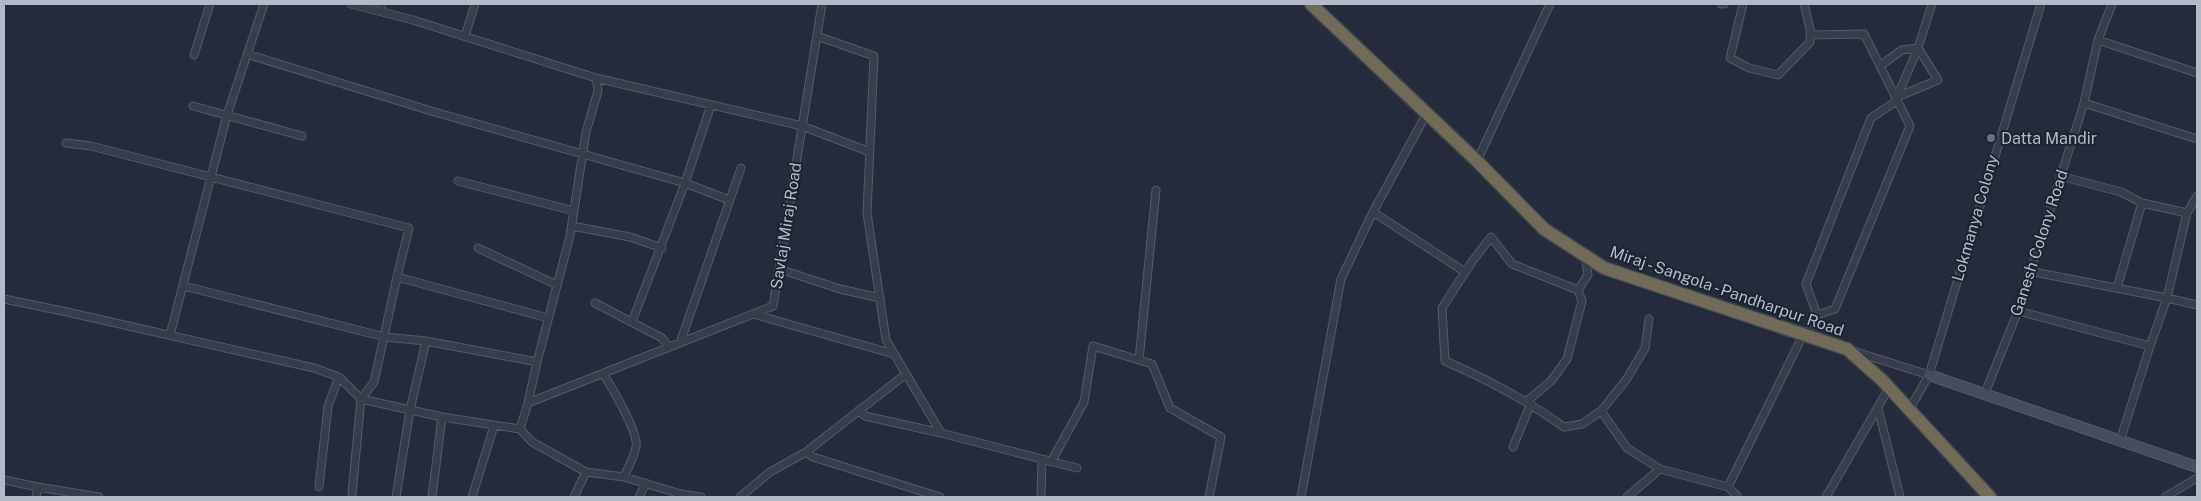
<svg xmlns="http://www.w3.org/2000/svg" width="2201" height="501" font-family="'Public Sans',sans-serif">
	<style>
		.lines { fill: none; stroke-linecap: round; stroke-linejoin: round }
		.street-casing { stroke: #545966; stroke-width: 9 }
		.secondary-casing { stroke: #545966; stroke-width: 12 }
		.highway-casing { stroke: #414653; stroke-width: 15 }
		.street { stroke: #383d4b; stroke-width: 7 }
		.secondary { stroke: #474c5e; stroke-width: 10 }
		.highway { stroke: #716a56; stroke-width: 12 }
		.worship-dot { fill: #6b7280; stroke: #1e2330; stroke-width: 2 }
		.labels { text-anchor: middle; dominant-baseline: central; stroke-width: 4; stroke-linejoin: round; paint-order: stroke }
		.poi-label { font-size: 16px; fill: #b4b9c7; stroke: #1e2330; text-anchor: start }
		.street-label { font-size: 16px; fill: #b4b9c7; stroke: #1e2330 }
	</style>
	<rect width="100%" height="100%" fill="#252b3b"/>
	<g class="lines">
		<g class="street-casing">
			<path id="street" d="M 351,4 L 413,20 L 596,78 L 598,91 L 586,132 L 570,236 L 537,362 L 528,403 L 520,429 L 532,442 L 586,472 L 624,477 L 681,494 L 701,497
				M 1721,4 L 1724,4
				M 1743,4 L 1730,58 L 1749,68 L 1778,75 L 1810,42 L 1810,29 L 1804,4
				M 380,11 L 382,4
				M 465,36 L 475,4
				M 817,36 L 874,56 L 867,213 L 886,340 L 941,433 L 1077,468
				M 2098,40 L 2197,73
				M 247,54 L 431,111 L 685,183 L 729,200
				M 194,55 L 210,4
				M 1880,66 L 1902,50 L 1918,48 L 1938,80 L 1897,97
				M 596,78 L 802,126 L 870,152
				M 1897,97 L 1918,48 L 1932,4
				M 2084,103 L 2197,139
				M 193,106 L 302,136
				M 66,143 L 91,146 L 409,228 L 397,277
				M 1477,161 L 1550,4
				M 2060,176 L 2121,192 L 2142,203 L 2117,288
				M 458,181 L 574,211
				M 2142,203 L 2187,213
				M 1373,212 L 1465,272
				M 572,226 L 630,237 L 662,248
				M 478,248 L 557,285
				M 779,269 L 840,289 L 880,298
				M 2029,271 L 2167,298 L 2187,213 L 2197,196
				M 184,286 L 385,337 L 426,341
				M 1578,290 L 1512,264 L 1491,237 L 1471,263 L 1442,308 L 1445,361 C 1489,380 1525,399 1564,427 L 1582,424 L 1601,411 L 1626,380 L 1645,348 L 1649,319
				M 4,299 L 67,312 L 314,368 L 339,377 L 361,399 L 442,417
				M 595,303 L 662,338 L 669,347
				M 2018,311 L 2150,346 L 2167,298 L 2197,305
				M 753,314 L 894,354
				M 1817,315 L 1806,284 L 1871,118 L 1898,100
				M 632,322 L 685,183 L 711,105
				M 170,335 L 227,115 L 264,4
				M 1806,336 L 1817,315 L 1835,309 L 1910,126 L 1864,34 L 1810,35
				M 680,343 L 741,168
				M 1853,351 L 1929,375
				M 1139,360 L 1156,190
				M 604,375 C 612,388 639,433 636,447 C 634,457 628,468 624,477
				M 1985,393 L 2018,311 L 2084,103 L 2098,40 L 2112,4
				M 1527,401 L 1551,381 L 1567,359 L 1582,301 L 1578,290 L 1588,275 L 1585,256
				M 528,403 L 773,306 L 822,4
				M 1878,408 L 1900,497
				M 859,410 L 865,416 L 941,433
				M 1909,410 L 1929,375 L 2041,4
				M 1601,411 L 1627,448 L 1660,469 L 1728,487
				M 2120,441 L 2150,346
				M 1513,447 L 1531,403
				M 806,452 L 813,457 L 940,497
				M 1051,462 L 1084,402 L 1093,346 L 1152,364 L 1170,408 L 1221,437 L 1209,497
				M 4,480 L 38,487 L 36,497
				M 38,487 L 99,497
				M 319,487 L 328,406 L 339,377
				M 352,494 L 361,399 L 374,382 L 397,277 L 548,318
				M 396,497 L 410,410 L 426,341 L 537,362
				M 432,497 L 442,417 L 520,429
				M 472,497 L 494,426
				M 574,497 L 586,472
				M 639,497 L 646,483
				M 740,497 L 770,472 L 806,452 L 906,374
				M 1041,497 L 1042,459
				M 1301,497 L 1341,279 L 1373,212 L 1427,113
				M 1627,497 L 1660,469
				M 1738,497 L 1728,487 L 1803,335
				M 1826,497 L 1889,388
				M 2165,497 L 2197,478"/>
		</g>
		<g class="secondary-casing">
			<path id="secondary" d="M 1929,375 L 2197,467"/>
		</g>
		<g class="highway-casing">
			<path id="highway" d="M 1311,4 L 1477,161 L 1544,229 L 1604,268 L 1847,349 L 1882,380 L 1990,497"/>
		</g>
		<use href="#street" class="street"/>
		<use href="#secondary" class="secondary"/>
		<use href="#highway" class="highway"/>
	</g>
	<circle class="worship-dot" cx="1991" cy="138" r="5"/>
	<g class="labels">
		<g class="poi-label">
			<text x="2001" y="138">Datta Mandir</text>
		</g>
		<g class="street-label">
			<text transform="translate(1975 218) rotate(-74)">Lokmanya Colony</text>
			<text transform="translate(786 226) rotate(-81)">Savlaj Miraj Road</text>
			<text transform="translate(2039 243) rotate(-72)">Ganesh Colony Road</text>
			<text transform="translate(1727 291) rotate(19)">Miraj - Sangola - Pandharpur Road</text>
		</g>
	</g>
	<rect width="2201" height="501" fill="none" stroke="#b4b9c7" stroke-width="10"/>
</svg>
